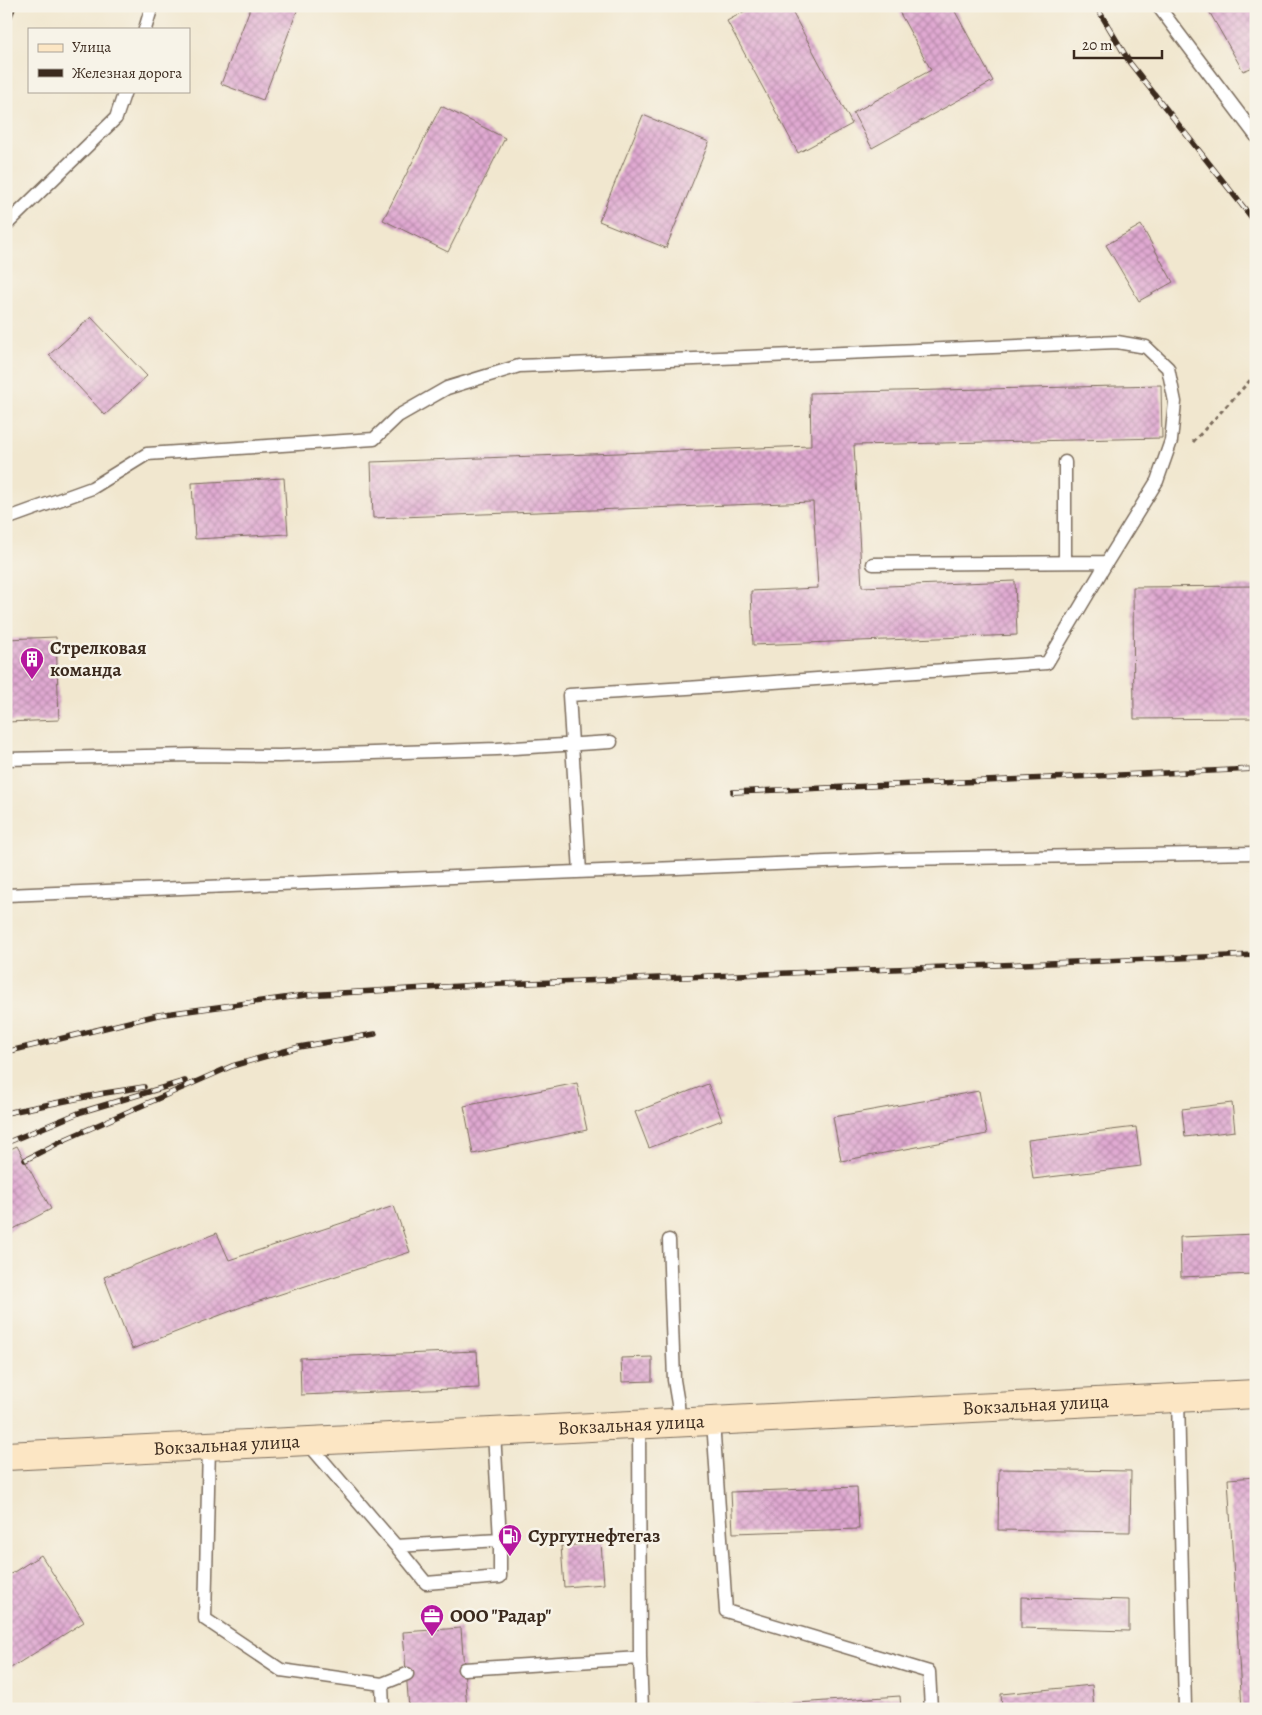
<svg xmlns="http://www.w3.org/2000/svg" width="1262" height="1715" font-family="Alegreya,serif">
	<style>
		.building { fill: url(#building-cross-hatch) }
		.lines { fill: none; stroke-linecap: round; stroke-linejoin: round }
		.lane-casing { stroke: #7b6c5c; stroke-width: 15 }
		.secondary-casing { stroke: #7b6c5c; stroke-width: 30 }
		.path { stroke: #7b6c5c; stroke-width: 3; stroke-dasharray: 4 4; stroke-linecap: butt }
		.lane { stroke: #fff; stroke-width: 12 }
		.secondary { stroke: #fce6c4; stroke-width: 28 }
		.rail-casing { stroke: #3b2a1e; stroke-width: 5.5 }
		.rail { stroke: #f7f3e8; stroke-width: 4; stroke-dasharray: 11; stroke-linecap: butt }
		.labels { text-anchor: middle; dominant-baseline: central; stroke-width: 5; stroke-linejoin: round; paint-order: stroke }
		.poi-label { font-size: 19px; font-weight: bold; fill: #3b2a1e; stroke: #f7f3e8; text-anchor: start }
		.street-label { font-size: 19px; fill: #3b2a1e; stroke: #f7f3e8 }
	</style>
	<defs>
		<pattern id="building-cross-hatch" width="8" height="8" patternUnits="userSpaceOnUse" patternTransform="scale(1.25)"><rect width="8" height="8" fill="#e0a9d2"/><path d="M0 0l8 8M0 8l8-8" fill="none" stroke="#b78aaa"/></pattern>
	</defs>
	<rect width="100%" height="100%" fill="#f7f3e8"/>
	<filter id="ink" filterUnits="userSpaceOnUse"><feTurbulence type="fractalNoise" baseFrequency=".02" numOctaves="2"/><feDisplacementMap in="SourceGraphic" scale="10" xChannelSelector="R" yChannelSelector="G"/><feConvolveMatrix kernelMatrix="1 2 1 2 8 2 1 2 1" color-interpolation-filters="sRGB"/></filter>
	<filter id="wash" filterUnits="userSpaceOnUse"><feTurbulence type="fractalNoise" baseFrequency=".0096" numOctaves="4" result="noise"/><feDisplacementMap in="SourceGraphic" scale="20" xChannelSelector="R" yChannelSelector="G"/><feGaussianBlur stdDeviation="1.12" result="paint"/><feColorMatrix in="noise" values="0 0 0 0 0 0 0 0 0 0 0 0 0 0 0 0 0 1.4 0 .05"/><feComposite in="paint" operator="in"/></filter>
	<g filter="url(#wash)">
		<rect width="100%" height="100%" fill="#f1e7cf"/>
		<g id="blocks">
			<path class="building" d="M 251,6 L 299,6 L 263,100 L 221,84 Z
				M 754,6 L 789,6 L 852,124 L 798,153 L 727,21 Z
				M 896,6 L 952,6 L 993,81 L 872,148 L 853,113 L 931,70 Z
				M 1206,6 L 1256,6 L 1256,66 L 1243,71 Z
				M 441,106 L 505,138 L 448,252 L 383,220 Z
				M 643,115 L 709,142 L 666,248 L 599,221 Z
				M 1141,225 L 1173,282 L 1139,301 L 1106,245 Z
				M 91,317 L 147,376 L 105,415 L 49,355 Z
				M 1161,385 L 1162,438 L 854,445 L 862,587 L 1015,581 L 1017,635 L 753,645 L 751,591 L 818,588 L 813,502 L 373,518 L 371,462 L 811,446 L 810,393 Z
				M 284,478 L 288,534 L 195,539 L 192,483 Z
				M 1256,586 L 1256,718 L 1134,719 L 1133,587 Z
				M 56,637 L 59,720 L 6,722 L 6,639 Z
				M 577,1083 L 587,1130 L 473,1154 L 464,1106 Z
				M 708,1084 L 722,1120 L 649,1148 L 635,1112 Z
				M 979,1091 L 987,1134 L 841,1161 L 833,1117 Z
				M 1232,1103 L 1235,1131 L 1185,1137 L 1182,1109 Z
				M 1136,1127 L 1141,1166 L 1033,1179 L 1028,1140 Z
				M 17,1146 L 51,1209 L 6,1233 L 6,1151 Z
				M 394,1206 L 410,1252 L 244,1306 L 132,1349 L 104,1277 L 217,1233 L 229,1260 Z
				M 1256,1234 L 1256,1292 L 1254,1292 L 1253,1274 L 1181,1277 L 1180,1237 Z
				M 477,1351 L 479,1388 L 301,1395 L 300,1358 Z
				M 652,1357 L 652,1381 L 622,1382 L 621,1358 Z
				M 999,1469 L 1131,1471 L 1130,1532 L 998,1530 Z
				M 1256,1477 L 1256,1709 L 1242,1709 L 1228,1479 Z
				M 857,1487 L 859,1529 L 733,1533 L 731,1492 Z
				M 601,1543 L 604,1584 L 564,1587 L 561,1546 Z
				M 41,1555 L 84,1622 L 6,1671 L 6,1577 Z
				M 1021,1597 L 1129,1600 L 1129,1631 L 1021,1628 Z
				M 461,1628 L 467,1709 L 409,1709 L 403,1632 Z
				M 1092,1685 L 1094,1709 L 1002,1709 L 1001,1694 Z
				M 900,1696 L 901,1709 L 738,1709 L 738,1707 Z"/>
		</g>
	</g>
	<g filter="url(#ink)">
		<use href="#blocks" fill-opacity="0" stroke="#7b6c5c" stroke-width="1"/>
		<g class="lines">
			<g class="lane-casing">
				<path id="lane" d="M 1158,6 L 1256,136
					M 145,29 L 152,6
					M 6,225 L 116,118 L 125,91
					M 1065,462 L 1065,561
					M 6,519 L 92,488 L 147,454 L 374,439 L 398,416 L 447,388 L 519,366 L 1117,342 L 1146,347 L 1168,368 L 1175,402 L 1171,441 L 1157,481 L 1107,562 L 1047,663 L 687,688 L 569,695 L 580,872
					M 873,564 L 1107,562
					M 6,759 L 192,755 L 279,756 L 497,749 L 611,742
					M 6,895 L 901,859 L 1256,853
					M 669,1240 L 674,1380 L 678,1404 L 679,1423
					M 1178,1398 L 1185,1709
					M 713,1421 L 726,1611 L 929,1672 L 931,1709
					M 306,1441 L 396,1546 L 500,1540 L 494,1432
					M 209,1446 L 205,1619 L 281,1670 L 382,1684
					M 396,1546 L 426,1583 L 500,1577 L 500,1540
					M 640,1658 L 642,1709
					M 464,1669 L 640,1658 L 639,1425
					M 383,1709 L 382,1684 L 407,1674"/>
			</g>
			<g class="secondary-casing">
				<g id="secondary">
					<path id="s1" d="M 6,1456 L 1256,1394"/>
				</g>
			</g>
			<path class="path" d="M 1193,442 L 1256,374"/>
			<use href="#lane" class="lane"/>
			<use href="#secondary" class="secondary"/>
			<g class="rail-casing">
				<path id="rail" d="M 1096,6 L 1130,63 L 1256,223
					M 6,26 L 14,6
					M 733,792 L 1256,769
					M 6,1052 L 158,1015 L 306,995 L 478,985 L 1256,955
					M 6,1113 L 105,1093 L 144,1087
					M 6,1143 L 81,1112 L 185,1081
					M 25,1160 L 66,1139 L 232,1066 L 299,1047 L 375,1034"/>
			</g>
			<use href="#rail" class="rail"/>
		</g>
	</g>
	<defs>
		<g id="building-pin" transform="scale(1.25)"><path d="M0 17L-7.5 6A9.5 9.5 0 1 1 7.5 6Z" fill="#b5179e" stroke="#f7f3e8"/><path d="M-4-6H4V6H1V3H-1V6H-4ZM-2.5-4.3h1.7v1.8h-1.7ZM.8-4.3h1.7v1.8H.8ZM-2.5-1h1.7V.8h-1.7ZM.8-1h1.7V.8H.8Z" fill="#fff"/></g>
		<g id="fuel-pin" transform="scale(1.25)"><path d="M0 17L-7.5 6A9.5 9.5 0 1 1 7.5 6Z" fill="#b5179e" stroke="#f7f3e8"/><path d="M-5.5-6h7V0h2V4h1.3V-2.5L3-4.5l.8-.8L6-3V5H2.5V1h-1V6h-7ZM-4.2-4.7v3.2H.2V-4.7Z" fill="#fff"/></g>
		<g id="office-pin" transform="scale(1.25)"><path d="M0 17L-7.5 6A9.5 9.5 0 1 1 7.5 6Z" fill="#b5179e" stroke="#f7f3e8"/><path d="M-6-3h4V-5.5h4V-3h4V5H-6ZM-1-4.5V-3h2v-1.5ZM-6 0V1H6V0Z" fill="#fff"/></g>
	</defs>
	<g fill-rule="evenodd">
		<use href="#building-pin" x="32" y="659"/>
		<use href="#fuel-pin" x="510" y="1536"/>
		<use href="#office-pin" x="432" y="1616"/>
	</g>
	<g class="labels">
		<g class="poi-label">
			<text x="50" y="648">Стрелковая<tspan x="50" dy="22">команда</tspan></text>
			<text x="528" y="1536">Сургутнефтегаз</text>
			<text x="450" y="1616">ООО "Радар"</text>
		</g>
		<g class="street-label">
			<text stroke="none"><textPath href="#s1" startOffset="1031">Вокзальная улица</textPath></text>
			<text stroke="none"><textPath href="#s1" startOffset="626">Вокзальная улица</textPath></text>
			<text stroke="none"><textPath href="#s1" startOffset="221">Вокзальная улица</textPath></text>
		</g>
	</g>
	<rect width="1262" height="1715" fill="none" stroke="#f7f3e8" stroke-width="25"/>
	<rect x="28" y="28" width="162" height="65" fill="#f7f3e8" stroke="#aca397"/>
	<rect x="38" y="44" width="25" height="8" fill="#fce6c4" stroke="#aca397"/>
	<text x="72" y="52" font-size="15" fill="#3b2a1e">Улица</text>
	<rect x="38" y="69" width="25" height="8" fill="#3b2a1e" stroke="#aca397"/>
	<text x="72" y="78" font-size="15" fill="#3b2a1e">Железная дорога</text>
	<path d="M1074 50v8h88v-8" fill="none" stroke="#3b2a1e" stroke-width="2.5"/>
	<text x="1082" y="50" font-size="15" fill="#3b2a1e" stroke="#f7f3e8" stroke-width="4" paint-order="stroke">20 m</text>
</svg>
